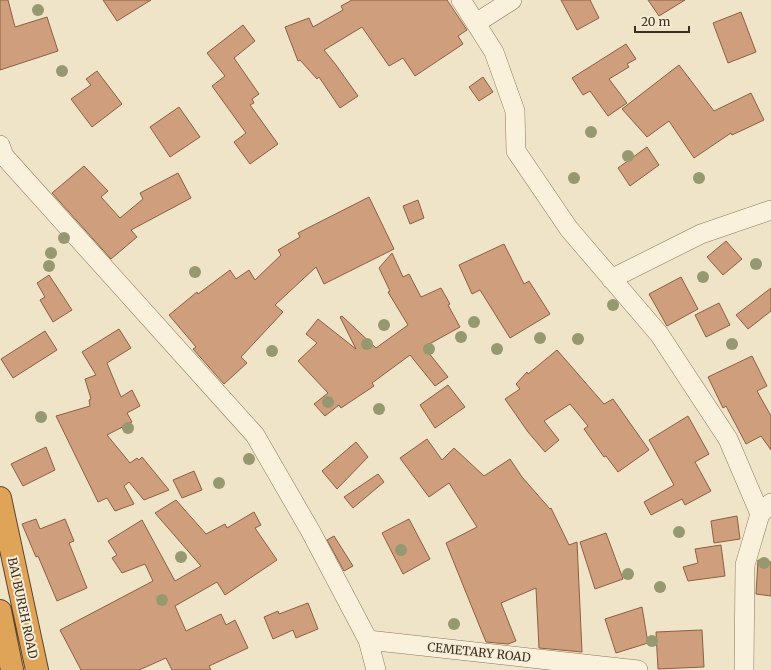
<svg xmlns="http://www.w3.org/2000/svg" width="771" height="670" font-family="Merriweather,serif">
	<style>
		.building { fill: #cf9f7d; stroke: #8d5f41 }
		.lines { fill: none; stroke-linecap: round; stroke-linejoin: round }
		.minor-casing { stroke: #8d765c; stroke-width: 20 }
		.highway-casing { stroke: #5b4430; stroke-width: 24 }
		.minor { stroke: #faf1dc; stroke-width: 19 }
		.highway { stroke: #e0a458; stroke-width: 22 }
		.tree { fill: #96986f }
		.labels { text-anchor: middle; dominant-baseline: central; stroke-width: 4; stroke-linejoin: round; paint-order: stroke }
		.street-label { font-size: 12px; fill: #3d2e20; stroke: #f7eed8 }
	</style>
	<rect width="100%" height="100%" fill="#f0e4c8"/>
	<path class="building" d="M 0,0 L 8,0 L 15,27 L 47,17 L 58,51 L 0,70 Z
		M 103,0 L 151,0 L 117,21 Z
		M 352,0 L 447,0 L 467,30 L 458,36 L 463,44 L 415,76 L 403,58 L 389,66 L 362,27 L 324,50 L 336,65 L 358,96 L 340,108 L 319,77 L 317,79 L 300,60 L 298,61 L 285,27 L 309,18 L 313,27 L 343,10 L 341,6 Z
		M 561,0 L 590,0 L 599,18 L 577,30 Z
		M 648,0 L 685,0 L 659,16 Z
		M 741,12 L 756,52 L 728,63 L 713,23 Z
		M 243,25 L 255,41 L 234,58 L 259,94 L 252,99 L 254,103 L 250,105 L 278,144 L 250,164 L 234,142 L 246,133 L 212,86 L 225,76 L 207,53 Z
		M 626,44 L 636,59 L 627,64 L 629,67 L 609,79 L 627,103 L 608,116 L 590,91 L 583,95 L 572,78 Z
		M 679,65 L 714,111 L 751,93 L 764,120 L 732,135 L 731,133 L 694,158 L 669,121 L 647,137 L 622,109 Z
		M 97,71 L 122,104 L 92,127 L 71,99 L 91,85 L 86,79 Z
		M 483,77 L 493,92 L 479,101 L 469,87 Z
		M 179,107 L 200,137 L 170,157 L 150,127 Z
		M 647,147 L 659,165 L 630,186 L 618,168 Z
		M 84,166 L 108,191 L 101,197 L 120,218 L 143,199 L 140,193 L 178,173 L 191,198 L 131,230 L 137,237 L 111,259 L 52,193 Z
		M 369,197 L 394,249 L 324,284 L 316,267 L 275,305 L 283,312 L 241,357 L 247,363 L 224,384 L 193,349 L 196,347 L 169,315 L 197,292 L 198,294 L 230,270 L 236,279 L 249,270 L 255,280 L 281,255 L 278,250 L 300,237 L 298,233 Z
		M 418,200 L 424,218 L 410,224 L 403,206 Z
		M 726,241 L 742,259 L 723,275 L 707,257 Z
		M 504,244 L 524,284 L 529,281 L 550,314 L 510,338 L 480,290 L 472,294 L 459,265 Z
		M 392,253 L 403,277 L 409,274 L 421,297 L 441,288 L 450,304 L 448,305 L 460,327 L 424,347 L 448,377 L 435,386 L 410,355 L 372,383 L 374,386 L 341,408 L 339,405 L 325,416 L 314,404 L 328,393 L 298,361 L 317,343 L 306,334 L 318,319 L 356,349 L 340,317 L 342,316 L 376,348 L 408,325 L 388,292 L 390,291 L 379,268 Z
		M 49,275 L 72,310 L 53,322 L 40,300 L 45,297 L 37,283 Z
		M 681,277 L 698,309 L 667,326 L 649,294 Z
		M 771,288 L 771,311 L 748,329 L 736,315 Z
		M 719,303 L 730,325 L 706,337 L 695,315 Z
		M 119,329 L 131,348 L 107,363 L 121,397 L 132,390 L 140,406 L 127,413 L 132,422 L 107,435 L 130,463 L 137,458 L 139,460 L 142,457 L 169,490 L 144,500 L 129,482 L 124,486 L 134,504 L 115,511 L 107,498 L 98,502 L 56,416 L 90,406 L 89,400 L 91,399 L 85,379 L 96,375 L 82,352 Z
		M 45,331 L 57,350 L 13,378 L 1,359 Z
		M 557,350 L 604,404 L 613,399 L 649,450 L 618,472 L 606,456 L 604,457 L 584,429 L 588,426 L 570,404 L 544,421 L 559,440 L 545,452 L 528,432 L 505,399 L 520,389 L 516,384 L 527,372 L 528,374 Z
		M 752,356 L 767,386 L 757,391 L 771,416 L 771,450 L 761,436 L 746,444 L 726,406 L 723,408 L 708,377 Z
		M 448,385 L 465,407 L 435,428 L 420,405 Z
		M 688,416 L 709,454 L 695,462 L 711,491 L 685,505 L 682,499 L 651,515 L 644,502 L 674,485 L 649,440 Z
		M 427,439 L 442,460 L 454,448 L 484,476 L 510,459 L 522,477 L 550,509 L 551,508 L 569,545 L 577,542 L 582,652 L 539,648 L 536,588 L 501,603 L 516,641 L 508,644 L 486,642 L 446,543 L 477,527 L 449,483 L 429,497 L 400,458 Z
		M 356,442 L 368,457 L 337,489 L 322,471 Z
		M 46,447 L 55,470 L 23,486 L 11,464 Z
		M 194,471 L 202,490 L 182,498 L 173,480 Z
		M 378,474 L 384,482 L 353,508 L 344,497 Z
		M 176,500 L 206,534 L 225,524 L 227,528 L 254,512 L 261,525 L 255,528 L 277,560 L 225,595 L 217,582 L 175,606 L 186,631 L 221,614 L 226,625 L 235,620 L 248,648 L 209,666 L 211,670 L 172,670 L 166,658 L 139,670 L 81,670 L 60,630 L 153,581 L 145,564 L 122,573 L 112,558 L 117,555 L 108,541 L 142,520 L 175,581 L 201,566 L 155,513 Z
		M 737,516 L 740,539 L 714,543 L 711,521 Z
		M 36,519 L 40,529 L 65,519 L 74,541 L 69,543 L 87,588 L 57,601 L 38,556 L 36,557 L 22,524 Z
		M 409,519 L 430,559 L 403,574 L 382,533 Z
		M 606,533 L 623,579 L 595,589 L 580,542 Z
		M 334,536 L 353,566 L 344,571 L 327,540 Z
		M 721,545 L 725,576 L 688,581 L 683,567 L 698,563 L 695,549 Z
		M 758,560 L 771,562 L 771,596 L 756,594 Z
		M 308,603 L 318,629 L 296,638 L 293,630 L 273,639 L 264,617 L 278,611 L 279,614 Z
		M 642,607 L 648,643 L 616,653 L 605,619 Z
		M 702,630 L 704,667 L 658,669 L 656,632 Z"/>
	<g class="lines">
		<g class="minor-casing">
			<path id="minor" d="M 461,0 L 494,52 L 515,111 L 516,151 L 569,229 L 659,334 L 728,439 L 760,514
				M 476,23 L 512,0
				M 0,145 L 4,156 L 255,435 L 311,532 L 368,640 L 376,670
				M 611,279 L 701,234 L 771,210
				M 368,640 L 638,670
				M 744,670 L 745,565 L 760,514 L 771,503"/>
		</g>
		<g class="highway-casing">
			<path id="highway" d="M 0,498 L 37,670
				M 0,611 L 12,670"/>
		</g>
		<use href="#minor" class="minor"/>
		<use href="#highway" class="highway"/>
	</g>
	<g class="tree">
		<circle cx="38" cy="10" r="6"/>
		<circle cx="62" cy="71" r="6"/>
		<circle cx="591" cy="132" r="6"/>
		<circle cx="628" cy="156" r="6"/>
		<circle cx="574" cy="178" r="6"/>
		<circle cx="699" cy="178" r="6"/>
		<circle cx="64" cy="238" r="6"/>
		<circle cx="51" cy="253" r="6"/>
		<circle cx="756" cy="264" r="6"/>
		<circle cx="49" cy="266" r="6"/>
		<circle cx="195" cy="272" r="6"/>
		<circle cx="703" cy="277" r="6"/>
		<circle cx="613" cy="305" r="6"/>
		<circle cx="474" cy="322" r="6"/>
		<circle cx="384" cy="325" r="6"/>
		<circle cx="461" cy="337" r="6"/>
		<circle cx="540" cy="338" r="6"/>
		<circle cx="578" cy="339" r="6"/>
		<circle cx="367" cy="344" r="6"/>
		<circle cx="732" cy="344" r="6"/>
		<circle cx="429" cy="349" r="6"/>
		<circle cx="497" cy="349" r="6"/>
		<circle cx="272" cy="351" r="6"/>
		<circle cx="328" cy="402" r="6"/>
		<circle cx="379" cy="409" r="6"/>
		<circle cx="41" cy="417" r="6"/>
		<circle cx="128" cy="428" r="6"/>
		<circle cx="249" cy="459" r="6"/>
		<circle cx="219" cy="483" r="6"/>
		<circle cx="679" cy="532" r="6"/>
		<circle cx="401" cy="550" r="6"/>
		<circle cx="181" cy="557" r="6"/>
		<circle cx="764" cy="563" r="6"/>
		<circle cx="628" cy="574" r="6"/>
		<circle cx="660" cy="587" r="6"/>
		<circle cx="162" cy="600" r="6"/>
		<circle cx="454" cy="624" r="6"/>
		<circle cx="652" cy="641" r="6"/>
	</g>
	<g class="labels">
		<g class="street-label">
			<text transform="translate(23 608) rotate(78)">BAI BUREH ROAD</text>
			<text transform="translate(479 652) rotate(6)">CEMETARY ROAD</text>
		</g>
	</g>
	<path d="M635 26v6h54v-6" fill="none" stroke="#3d2e20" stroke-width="2"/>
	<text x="641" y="26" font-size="12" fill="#3d2e20" stroke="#f7eed8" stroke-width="3" paint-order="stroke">20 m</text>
</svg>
